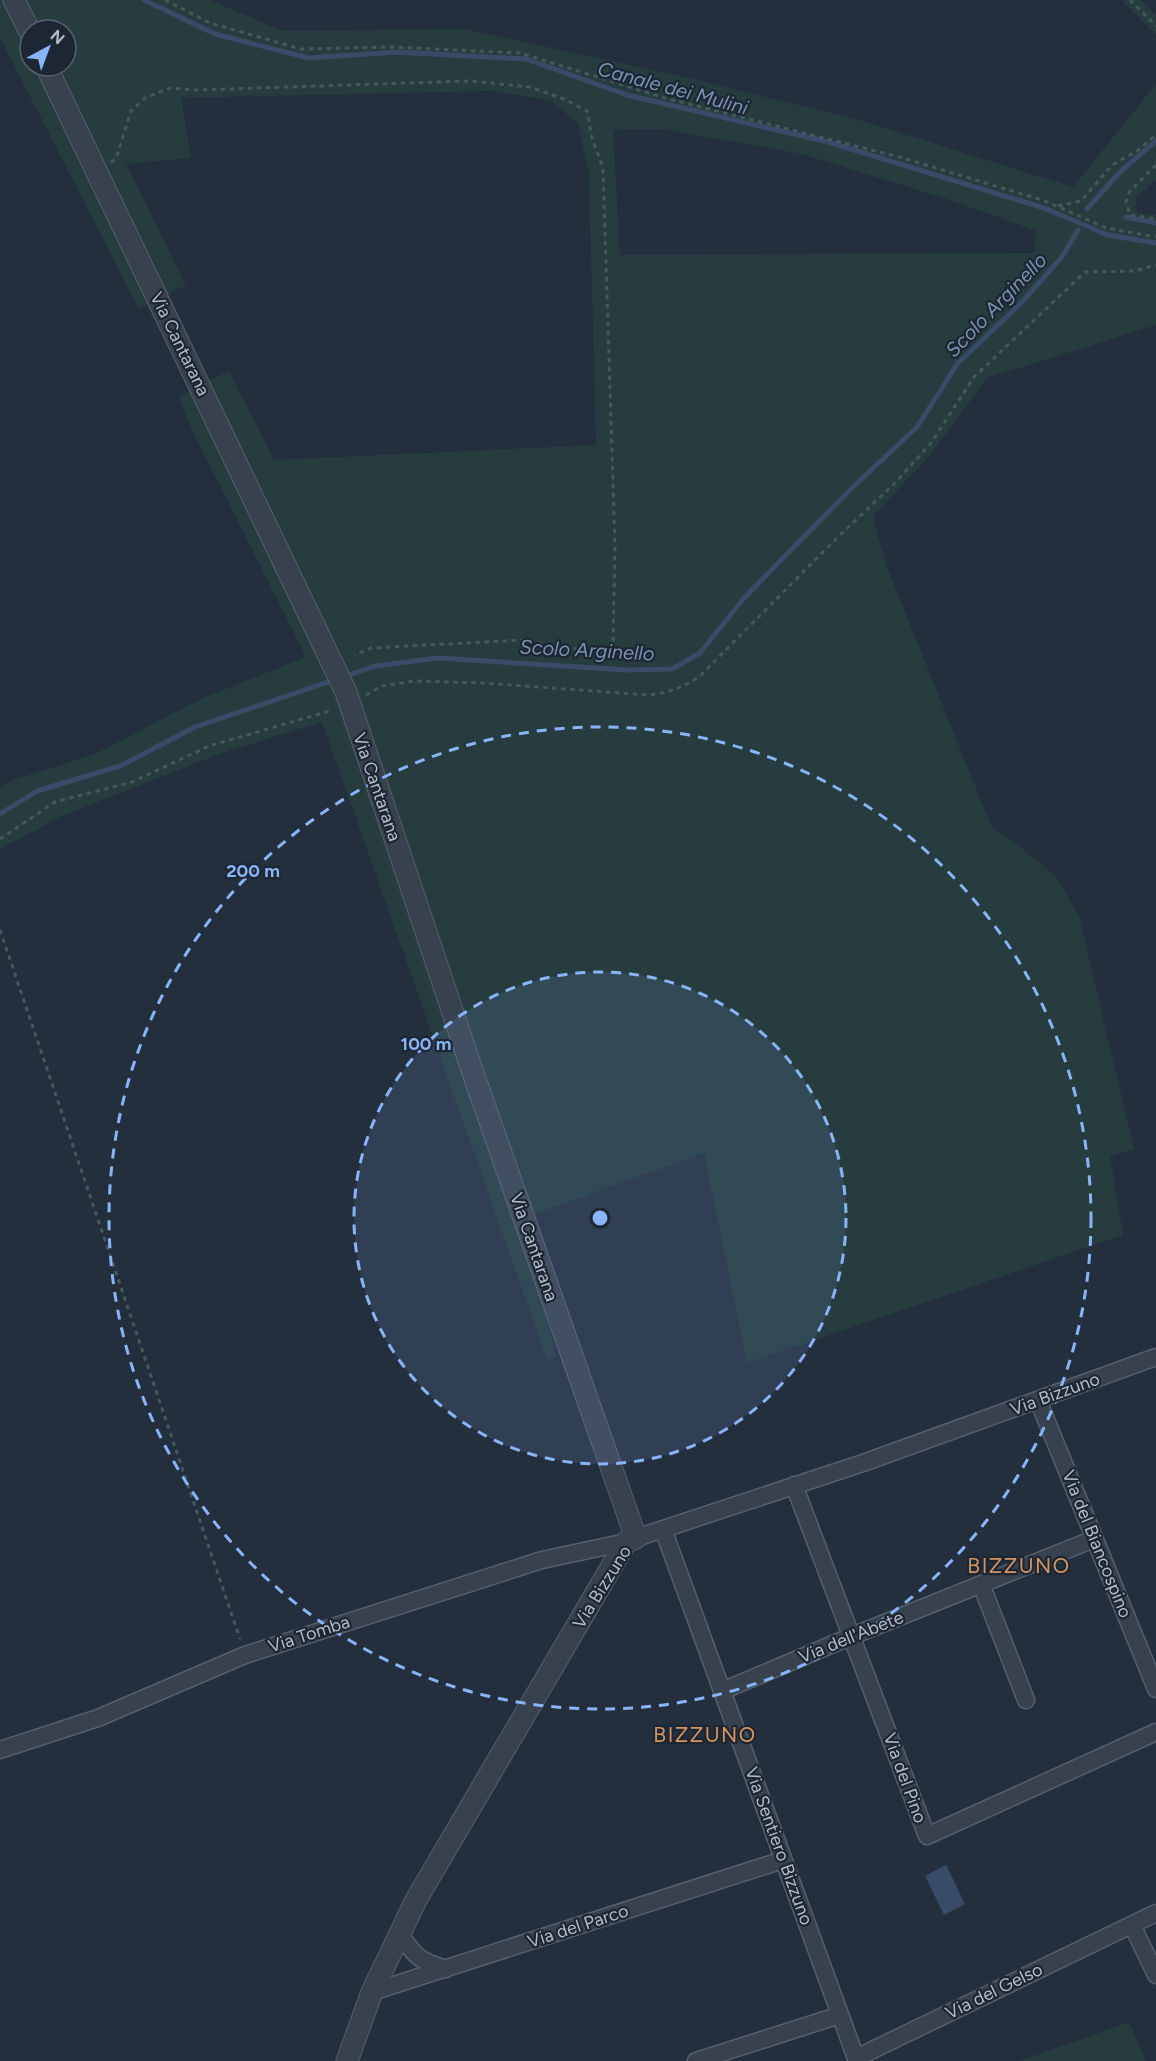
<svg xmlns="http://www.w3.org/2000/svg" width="1156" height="2061" font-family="Figtree,sans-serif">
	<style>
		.green { fill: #263c3f; fill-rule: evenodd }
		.water { fill: #394c67 }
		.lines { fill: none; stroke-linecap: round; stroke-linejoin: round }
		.stream { stroke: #394c67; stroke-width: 5 }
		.minor-casing { stroke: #565f6c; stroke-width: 19 }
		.tertiary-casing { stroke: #565f6c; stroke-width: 23 }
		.path { stroke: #44595c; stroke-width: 3; stroke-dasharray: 4.5 4.5; stroke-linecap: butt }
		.minor { stroke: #38414e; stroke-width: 16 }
		.tertiary { stroke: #38414e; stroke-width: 21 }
		.ring { fill: none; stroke: #8ab4f8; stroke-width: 3; stroke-dasharray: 10 8 }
		.labels { text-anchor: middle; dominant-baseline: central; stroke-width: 4.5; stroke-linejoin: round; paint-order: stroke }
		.street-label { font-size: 18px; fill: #b4bcc9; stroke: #1d2633 }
		.water-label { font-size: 20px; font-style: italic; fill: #7c92b1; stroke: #1d2633 }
		.quarter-label { font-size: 21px; letter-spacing: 1.5px; fill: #d59563; stroke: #1d2633 }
		.centre { fill: #8ab4f8; stroke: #1d2633; stroke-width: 3 }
		.ring-label { font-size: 18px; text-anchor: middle; font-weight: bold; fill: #8ab4f8; stroke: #1d2633; stroke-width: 4.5; stroke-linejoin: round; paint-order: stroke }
	</style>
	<rect width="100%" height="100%" fill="#242f3e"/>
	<path class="green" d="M 0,0 L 210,0 L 282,31 L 465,29 L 693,79 L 859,120 L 1073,187 L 1156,84 L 1156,180 L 1136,198 L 1137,213 L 1156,215 L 1156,325 L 987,378 L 930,455 L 874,515 L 877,534 L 888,569 L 992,828 L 1023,849 L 1055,876 L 1079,916 L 1134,1149 L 1110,1156 L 1123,1235 L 747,1363 L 704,1153 L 524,1218 L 556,1357 L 547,1360 L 322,722 L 219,754 L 62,816 L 0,849 L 0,787 L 13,780 L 95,754 L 203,698 L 306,657 L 195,436 L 178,397 L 229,371 L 274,460 L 596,445 L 589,174 L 578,123 L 550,100 L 491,91 L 181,98 L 191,158 L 126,164 L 186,285 L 139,309 L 0,38 ZM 30,30 L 66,30 L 66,66 L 30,66 ZM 662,129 L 802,154 L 947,199 L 1037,231 L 1034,253 L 620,255 L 613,130 Z
		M 1121,0 L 1141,0 L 1156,15 L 1156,35 Z
		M 1129,2022 L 1146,2061 L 1020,2061 Z"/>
	<path class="water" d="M 946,1865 L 965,1904 L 944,1915 L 925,1876 Z"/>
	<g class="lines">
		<path class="stream" d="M 144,0 L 215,34 L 309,58 L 397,52 L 526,59 L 627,95 L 828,142 L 1044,208 L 1108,235 L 1156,243
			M 1087,209 L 1120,172 L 1156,141
			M 1126,217 L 1156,223
			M 343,677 L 375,666 L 438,658 L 627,670 L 672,669 L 700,653 L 744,598 L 851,489 L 917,427 L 958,363 L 1021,303 L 1062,257 L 1078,230
			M 0,814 L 37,791 L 120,766 L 195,727 L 334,680"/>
		<g class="minor-casing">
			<path id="minor" d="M 1038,1400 L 1156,1689
				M 794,1485 L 927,1836 L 1156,1732
				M 663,1529 L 857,2061
				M 636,1538 L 863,1463 L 1156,1357
				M 981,1584 L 1026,1700
				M 722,1691 L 852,1636 L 1094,1539
				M 0,1750 L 98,1718 L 245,1655 L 542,1560 L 626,1542
				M 1132,1925 L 1156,1975
				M 400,1934 C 415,1957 420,1961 446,1969
				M 372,1992 L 783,1860
				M 856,2058 L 1156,1913
				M 696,2061 L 840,2015"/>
		</g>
		<g class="tertiary-casing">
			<path id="tertiary" d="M 14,0 L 30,32
				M 46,66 L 346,692 L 472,1070 L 636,1538 L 626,1542 L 416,1900 L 372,1992 L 347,2061"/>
		</g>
		<path class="path" d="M 165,0 L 210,23 L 301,49 L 390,47 L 520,53 L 665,98 L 903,158 L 1045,201 L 1106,228 L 1156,237
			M 1130,0 L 1156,26
			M 111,162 L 116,159 L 131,111 L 145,98 L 170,88 L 196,90 L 469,81 L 530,87 L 564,99 L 587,111 L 592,138 L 603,168 L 615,547 L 613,643 L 601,653 L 522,640 L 371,648 L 355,655
			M 1156,165 L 1130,191 L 1126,202 L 1130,215 L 1156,219
			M 1058,206 L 1081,201 L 1112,165 L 1137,151 L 1156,135
			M 366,695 L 382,686 L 415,681 L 483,683 L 649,695 C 671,692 681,688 699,677 L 840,535 L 897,481 L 931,443 L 974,377 L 1085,272 L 1134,271 L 1156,265
			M 0,839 L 55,802 L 132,782 L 209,746 L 333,710
			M 0,930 L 240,1639"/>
		<use href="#minor" class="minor"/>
		<use href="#tertiary" class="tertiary"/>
	</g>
	<circle cx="600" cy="1218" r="246" fill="#8ab4f8" fill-opacity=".12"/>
	<g class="ring">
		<circle cx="600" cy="1218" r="246"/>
		<circle cx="600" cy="1218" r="491"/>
	</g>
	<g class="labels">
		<g class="street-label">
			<text transform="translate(180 344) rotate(64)">Via Cantarana</text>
			<text transform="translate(377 787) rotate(71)">Via Cantarana</text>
			<text transform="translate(534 1247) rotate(71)">Via Cantarana</text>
			<text transform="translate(1055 1394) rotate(-20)">Via Bizzuno</text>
			<text transform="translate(1097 1544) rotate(68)">Via del Biancospino</text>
			<text transform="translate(602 1587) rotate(-58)">Via Bizzuno</text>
			<text transform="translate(309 1634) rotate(-18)">Via Tomba</text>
			<text transform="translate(851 1637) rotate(-22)">Via dell'Abete</text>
			<text transform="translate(905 1778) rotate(70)">Via del Pino</text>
			<text transform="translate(779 1846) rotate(70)">Via Sentiero Bizzuno</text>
			<text transform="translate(578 1926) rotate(-18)">Via del Parco</text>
			<text transform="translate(994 1991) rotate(-26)">Via del Gelso</text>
		</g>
		<g class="water-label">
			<text transform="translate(673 88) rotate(15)">Canale dei Mulini</text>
			<text transform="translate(996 305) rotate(-46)">Scolo Arginello</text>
			<text transform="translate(587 650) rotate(3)">Scolo Arginello</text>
		</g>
		<g class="quarter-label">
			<text x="1019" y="1565">BIZZUNO</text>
			<text x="705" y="1734">BIZZUNO</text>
		</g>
	</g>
	<circle cx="600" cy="1218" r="9" class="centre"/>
	<g class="ring-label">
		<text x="253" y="877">200 m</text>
		<text x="426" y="1050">100 m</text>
	</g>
	<g transform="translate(48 48) rotate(41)"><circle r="28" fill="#1d2633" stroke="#59626f" stroke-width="1.5"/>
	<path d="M0-4.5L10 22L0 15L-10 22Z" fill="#8ab4f8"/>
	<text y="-9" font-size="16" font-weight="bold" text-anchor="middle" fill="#b4bcc9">N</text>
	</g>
</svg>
